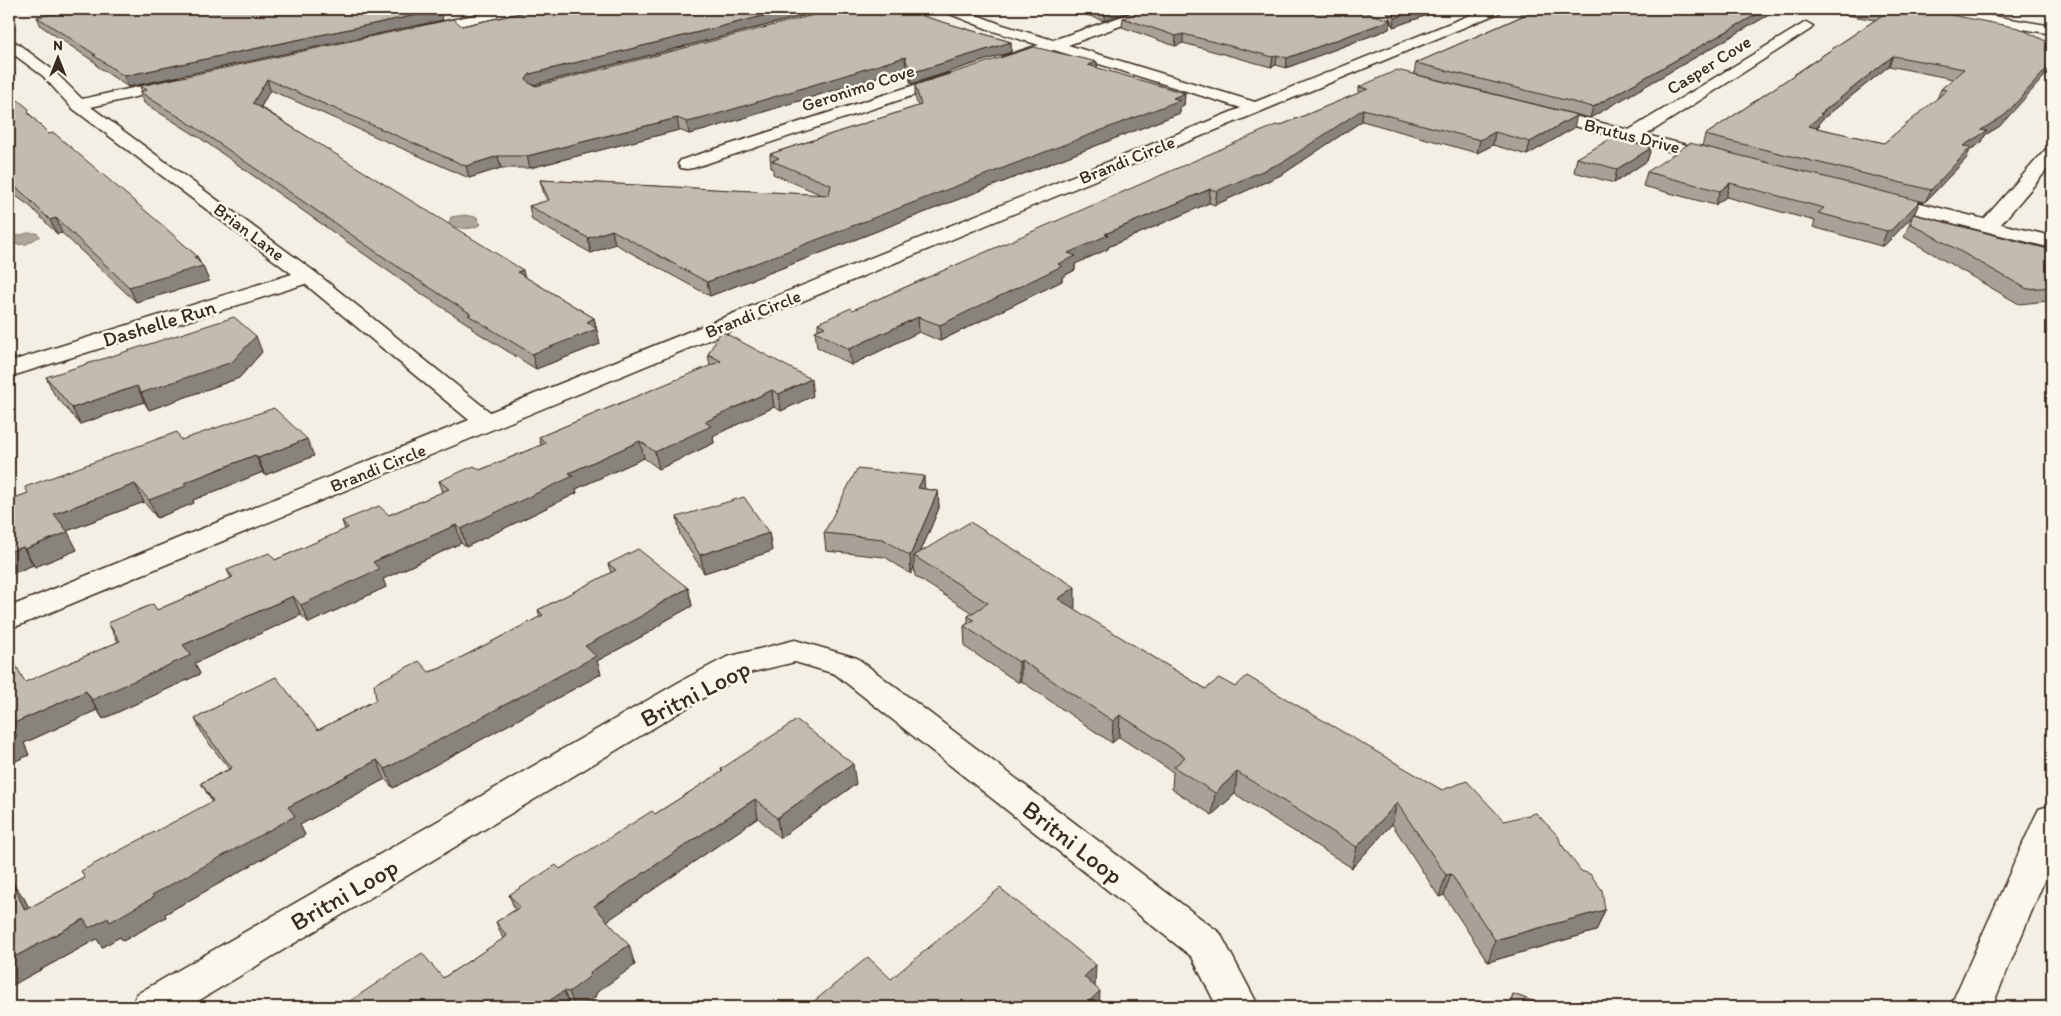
<svg xmlns="http://www.w3.org/2000/svg" width="2061" height="1016" font-family="Itim,sans-serif">
	<style>
		.water { fill: #afa69a; stroke: #817468 }
		.lines { fill: none; stroke-linecap: round; stroke-linejoin: round }
		.minor-casing { stroke: #3b2a1e; stroke-width: 3 }
		.minor { fill: #fbf7ec; fill-rule: evenodd }
		.wall { fill: #a8a197; stroke: #3b2a1e; fill-rule: evenodd }
		.shaded-wall { fill: #88837b; stroke: #3b2a1e }
		.building { fill: #c3bbb0; stroke: #3b2a1e; fill-rule: evenodd }
		.labels { text-anchor: middle; dominant-baseline: central; stroke-width: 5; stroke-linejoin: round; paint-order: stroke }
		.far-street-label { font-size: 18px; fill: #3b2a1e; stroke: #fbf7ec }
		.street-label { font-size: 21px; fill: #3b2a1e; stroke: #fbf7ec }
		.near-street-label { font-size: 25px; fill: #3b2a1e; stroke: #fbf7ec }
	</style>
	<rect width="100%" height="100%" fill="#f3efe4"/>
	<filter id="ink" filterUnits="userSpaceOnUse"><feTurbulence type="fractalNoise" baseFrequency=".02" numOctaves="2"/><feDisplacementMap in="SourceGraphic" scale="10" xChannelSelector="R" yChannelSelector="G"/><feConvolveMatrix kernelMatrix="1 2 1 2 8 2 1 2 1" color-interpolation-filters="sRGB"/></filter>
	<g filter="url(#ink)">
		<path class="water" d="M 464,215 L 477,217 L 478,221 L 481,224 C 472,231 461,228 451,226 L 449,223 L 451,217 Z
			M 28,233 L 37,233 L 40,236 L 27,244 L 9,245 L 9,238 Z"/>
		<g class="lines">
			<g class="minor-casing">
				<path id="minor" d="M 503,9 L 527,9 L 520,13 L 422,34 L 415,30 L 422,26 Z
					M 944,9 L 961,9 L 1003,25 L 1053,40 L 1143,9 L 1160,9 L 1159,12 L 1068,45 L 1255,102 L 1485,9 L 1503,9 L 1501,12 L 20,625 L 9,628 L 9,607 L 469,420 L 305,284 L 9,377 L 9,362 L 292,274 L 72,108 L 43,76 L 9,51 L 9,40 L 14,41 L 53,70 L 82,99 L 179,78 L 184,80 L 187,83 L 184,86 L 91,107 L 315,272 L 490,412 L 1241,108 L 1054,50 L 1012,63 L 1002,63 L 1000,60 L 1002,57 L 1039,45 L 993,31 L 945,12 Z
					M 1924,9 L 1952,9 L 2052,26 L 2052,34 L 1931,13 Z
					M 1806,22 L 1813,26 L 1811,29 L 1646,135 L 1723,154 L 1726,158 L 1723,162 L 1717,163 L 1711,162 L 1533,115 L 1531,112 L 1533,109 L 1539,107 L 1629,130 Z
					M 949,74 L 954,76 L 957,79 L 954,82 L 693,168 L 687,169 L 681,168 L 678,164 L 681,160 Z
					M 2052,148 L 2052,164 L 2001,224 L 2052,236 L 2052,248 L 1873,203 L 1871,199 L 1873,195 L 1880,193 L 1984,219 L 2046,149 Z
					M 795,640 L 857,658 L 1220,933 L 1259,1007 L 1217,1007 L 1192,957 L 835,674 L 795,662 L 748,673 L 705,697 L 188,1007 L 131,1007 L 137,994 L 681,681 L 727,657 Z
					M 2052,805 L 2052,862 L 1992,1007 L 1950,1007 L 2034,819 L 2039,809 Z"/>
			</g>
			<use href="#minor" class="minor"/>
		</g>
		<path class="wall" d="M 537,9 L 830,9 L 534,85 L 536,86 L 922,16 L 1011,42 L 1011,52 L 911,84 L 906,68 L 705,130 L 689,134 L 679,130 L 530,168 L 501,168 L 469,178 L 270,90 L 261,107 L 525,277 L 594,318 L 600,344 L 536,369 L 472,329 L 471,326 L 408,285 L 200,138 L 144,103 L 140,92 L 142,92 L 140,86 L 462,26 Z
			M 1070,9 L 1137,9 L 1104,21 Z
			M 1386,9 L 1445,9 L 1393,27 L 1391,20 L 1389,29 L 1286,68 L 1276,65 L 1271,67 L 1183,43 L 1175,46 L 1122,27 L 1123,18 L 1390,20 Z
			M 1519,9 L 1779,9 L 1590,118 L 1414,74 L 1416,63 L 1522,16 Z
			M 1812,9 L 1948,9 L 1946,14 L 2000,126 L 1985,135 L 1982,142 L 1970,150 L 1966,159 L 1925,202 L 1920,201 L 1914,214 L 2052,250 L 2052,303 L 2048,301 L 2019,304 L 1904,237 L 1913,215 L 1885,245 L 1881,246 L 1813,227 L 1815,221 L 1726,197 L 1715,205 L 1643,186 L 1647,172 L 1702,146 L 1705,135 L 1875,20 ZM 1889,66 L 1953,79 L 1941,89 L 1937,99 L 1884,143 L 1816,128 L 1819,126 L 1820,121 Z
			M 37,17 L 443,20 L 128,87 L 97,66 L 96,63 L 41,26 Z
			M 1097,62 L 1097,68 L 1185,93 L 1184,105 L 1180,107 L 1180,113 L 710,296 L 615,244 L 591,253 L 532,220 L 529,206 L 547,201 L 544,194 L 540,180 L 822,195 L 773,174 L 773,168 L 771,168 L 770,154 L 918,106 L 915,97 L 915,85 Z
			M 1359,87 L 1574,128 L 1527,155 L 1493,145 L 1477,153 L 1362,121 L 1283,174 L 1215,205 L 1209,203 L 1108,247 L 1108,249 L 1075,264 L 1075,270 L 1062,277 L 1062,281 L 940,341 L 919,332 L 851,365 L 817,347 L 815,331 L 818,330 L 818,323 L 853,310 L 1279,126 L 1359,93 Z
			M 9,93 L 49,134 L 197,256 L 209,281 L 136,302 L 62,233 L 57,234 L 31,207 L 16,196 L 9,198 Z
			M 1651,148 L 1647,161 L 1614,183 L 1574,172 L 1577,158 Z
			M 262,352 L 239,378 L 149,410 L 144,402 L 80,424 L 54,394 L 46,377 Z
			M 708,354 L 813,396 L 781,411 L 774,407 L 713,436 L 714,443 L 659,469 L 644,458 L 576,489 L 577,493 L 466,547 L 461,543 L 383,579 L 386,587 L 309,623 L 301,615 L 195,663 L 200,674 L 103,719 L 97,710 L 24,743 L 29,755 L 9,764 L 26,682 L 118,642 L 108,623 L 157,610 L 231,578 L 227,570 L 275,560 L 345,530 L 342,521 L 389,515 L 443,492 L 439,481 L 480,470 L 541,445 L 539,437 L 710,366 Z
			M 181,440 L 314,456 L 265,475 L 263,472 L 193,500 L 194,503 L 157,518 L 144,502 L 67,531 L 77,550 L 35,567 L 33,565 L 9,575 L 9,500 Z
			M 925,489 L 938,491 L 939,508 L 921,551 L 1075,608 L 1073,609 L 1206,689 L 1235,687 L 1504,821 L 1561,844 L 1605,910 L 1596,931 L 1488,962 L 1444,895 L 1439,897 L 1392,824 L 1352,868 L 1235,794 L 1212,815 L 1172,789 L 1173,772 L 1119,737 L 1112,743 L 1021,681 L 1019,683 L 965,647 L 964,626 L 968,623 L 968,616 L 972,613 L 915,576 L 914,567 L 911,574 L 885,557 L 826,551 L 824,533 Z
			M 677,517 L 769,533 L 772,551 L 704,573 L 680,535 Z
			M 608,564 L 688,588 L 692,606 L 665,621 L 650,632 L 597,661 L 601,674 L 393,788 L 385,779 L 300,825 L 305,835 L 165,914 L 166,917 L 123,941 L 120,937 L 102,947 L 97,939 L 9,987 L 10,879 L 24,898 L 29,908 L 85,878 L 212,802 L 201,783 L 229,769 L 204,737 L 195,719 L 222,704 L 221,703 L 318,730 L 429,672 L 439,669 L 540,617 L 538,610 L 611,573 Z
			M 721,769 L 856,784 L 780,838 L 758,818 L 607,921 L 635,965 L 597,992 L 595,997 L 581,1007 L 341,1007 L 443,978 L 503,939 L 496,922 L 515,910 L 509,895 L 560,869 L 655,814 L 722,772 Z
			M 1513,994 L 1548,1007 L 1508,1007 Z"/>
		<path class="shaded-wall" d="M 791,9 L 830,9 L 533,85 L 528,90 L 526,79 L 530,74 Z
			M 1112,9 L 1137,9 L 1104,21 L 1104,12 Z
			M 1420,9 L 1445,9 L 1393,27 L 1395,18 Z
			M 1766,9 L 1779,9 L 1590,118 L 1593,107 Z
			M 1947,9 L 1948,9 L 1945,17 L 1941,13 Z
			M 440,10 L 443,20 L 128,87 L 124,76 Z
			M 1391,20 L 1389,29 L 1286,68 L 1287,58 Z
			M 1183,34 L 1183,43 L 1175,46 L 1176,36 Z
			M 1011,42 L 1011,52 L 911,84 L 911,73 Z
			M 1277,55 L 1276,65 L 1271,67 L 1273,57 Z
			M 1893,56 L 1889,66 L 1820,121 L 1819,126 L 1804,137 L 1808,126 L 1820,114 Z
			M 905,57 L 906,68 L 705,130 L 689,134 L 687,122 Z
			M 1097,62 L 1097,73 L 1088,65 Z
			M 2052,63 L 2052,68 L 2000,126 L 1985,135 L 1982,142 L 1970,150 L 1966,159 L 1925,202 L 1931,190 L 1963,146 Z
			M 267,79 L 270,90 L 257,114 L 253,103 Z
			M 1185,93 L 1184,105 L 1180,107 L 1180,113 L 710,296 L 707,282 Z
			M 1363,109 L 1362,121 L 1283,174 L 1215,205 L 1217,191 Z
			M 1577,115 L 1574,128 L 1527,155 L 1530,142 Z
			M 677,118 L 679,130 L 530,168 L 527,156 Z
			M 1495,132 L 1493,145 L 1477,153 L 1480,140 Z
			M 1651,148 L 1647,161 L 1614,183 L 1617,169 Z
			M 498,156 L 501,168 L 469,178 L 466,166 Z
			M 9,182 L 16,196 L 9,198 Z
			M 1730,183 L 1726,197 L 1715,205 L 1720,191 Z
			M 1210,189 L 1209,203 L 1108,247 L 1108,249 L 1075,264 L 1075,270 L 1062,277 L 1062,281 L 940,341 L 940,325 L 1058,264 L 1068,253 L 1105,234 Z
			M 1920,201 L 1914,215 L 1885,245 L 1881,246 L 1887,231 Z
			M 56,218 L 62,233 L 57,234 L 50,220 Z
			M 612,230 L 615,244 L 591,253 L 588,238 Z
			M 197,256 L 201,267 L 203,266 L 209,281 L 136,302 L 129,287 Z
			M 523,270 L 526,284 L 517,272 Z
			M 918,317 L 919,332 L 851,365 L 849,349 Z
			M 594,318 L 600,344 L 536,369 L 532,354 Z
			M 256,336 L 262,352 L 239,378 L 149,410 L 141,393 Z
			M 811,379 L 813,396 L 781,411 L 779,394 Z
			M 137,386 L 144,402 L 80,424 L 72,408 Z
			M 772,390 L 774,407 L 713,436 L 714,443 L 659,469 L 655,452 L 705,422 Z
			M 307,439 L 314,456 L 265,475 L 258,458 Z
			M 640,441 L 644,458 L 576,489 L 577,493 L 466,547 L 461,529 L 569,473 Z
			M 255,455 L 263,472 L 193,500 L 194,503 L 157,518 L 149,500 L 184,483 Z
			M 924,476 L 925,493 L 918,488 Z
			M 135,484 L 144,502 L 64,532 L 54,514 Z
			M 938,491 L 939,508 L 918,558 L 914,556 L 914,567 L 911,574 L 910,556 Z
			M 456,525 L 461,543 L 383,579 L 386,587 L 309,623 L 301,605 L 373,562 Z
			M 68,532 L 77,550 L 35,567 L 25,549 Z
			M 769,533 L 772,551 L 704,573 L 700,555 Z
			M 23,547 L 33,565 L 9,575 L 9,552 Z
			M 1075,587 L 1075,608 L 1057,620 L 1058,599 Z
			M 688,588 L 692,606 L 665,621 L 650,632 L 597,661 L 601,674 L 393,788 L 385,769 L 585,646 Z
			M 293,596 L 301,615 L 195,663 L 200,674 L 103,719 L 92,700 L 183,645 Z
			M 1021,660 L 1021,681 L 1019,683 L 1019,662 Z
			M 86,691 L 97,710 L 24,743 L 29,755 L 9,764 L 9,740 L 12,724 Z
			M 1120,715 L 1119,737 L 1112,743 L 1113,721 Z
			M 377,760 L 385,779 L 300,825 L 305,835 L 165,914 L 166,917 L 123,941 L 120,937 L 102,947 L 97,939 L 9,987 L 9,960 L 84,919 L 152,895 L 288,807 Z
			M 853,764 L 856,784 L 780,838 L 777,818 Z
			M 1237,772 L 1235,794 L 1212,815 L 1215,793 Z
			M 755,799 L 758,818 L 600,926 L 594,906 Z
			M 1397,803 L 1392,824 L 1352,868 L 1357,847 Z
			M 1451,874 L 1444,895 L 1439,897 L 1446,875 Z
			M 10,879 L 24,898 L 39,930 L 25,910 Z
			M 1605,910 L 1596,931 L 1488,962 L 1495,940 Z
			M 629,945 L 635,965 L 597,992 L 595,997 L 581,1007 L 575,1007 L 569,992 L 591,972 Z
			M 1096,965 L 1095,989 L 1084,977 Z
			M 564,991 L 570,1007 L 540,1007 Z
			M 1100,991 L 1099,1007 L 1083,1007 Z
			M 519,1001 L 521,1007 L 510,1007 Z"/>
		<path class="building" d="M 80,9 L 438,9 L 440,10 L 124,76 L 93,55 L 96,55 L 37,17 Z
			M 539,9 L 791,9 L 530,74 L 526,79 L 529,83 L 536,86 L 837,9 L 907,9 L 922,13 L 916,14 L 1011,42 L 911,73 L 905,57 L 704,118 L 687,122 L 677,118 L 527,156 L 498,156 L 466,166 L 267,79 L 253,103 L 523,270 L 517,272 L 594,318 L 587,322 L 597,329 L 532,354 L 468,315 L 471,314 L 404,271 L 195,127 L 140,92 L 147,90 L 140,86 L 453,19 L 462,26 Z
			M 1096,9 L 1112,9 L 1104,12 Z
			M 1149,9 L 1353,9 L 1391,20 L 1287,58 L 1277,55 L 1273,57 L 1183,34 L 1176,36 L 1123,18 Z
			M 1391,9 L 1420,9 L 1395,18 Z
			M 1525,9 L 1766,9 L 1593,107 L 1416,63 L 1527,14 Z
			M 1868,9 L 1947,9 L 1941,13 L 2019,28 L 2052,44 L 2052,63 L 2005,115 L 1981,130 L 1987,131 L 1963,146 L 1971,147 L 1931,190 L 1705,135 L 1887,12 ZM 1893,56 L 1964,69 L 1941,89 L 1947,90 L 1884,143 L 1808,126 L 1823,114 L 1820,114 Z
			M 1034,47 L 1097,62 L 1088,65 L 1185,93 L 1173,98 L 1180,100 L 707,282 L 612,230 L 588,238 L 529,206 L 549,200 L 540,180 L 829,195 L 831,185 L 772,161 L 779,158 L 770,154 L 921,105 L 915,85 Z
			M 1397,70 L 1577,115 L 1530,142 L 1495,132 L 1480,140 L 1363,109 L 1285,161 L 1217,191 L 1210,189 L 1105,234 L 1108,235 L 1068,253 L 1076,256 L 1058,264 L 1062,266 L 940,325 L 918,317 L 849,349 L 815,331 L 825,327 L 818,323 L 851,308 L 853,310 L 1276,125 L 1279,126 L 1368,89 L 1359,87 Z
			M 9,93 L 29,109 L 28,113 L 49,134 L 54,133 L 161,224 L 197,256 L 194,257 L 203,266 L 129,287 L 56,218 L 50,220 L 24,194 L 9,182 Z
			M 1612,138 L 1651,148 L 1617,169 L 1577,158 Z
			M 1690,143 L 1920,201 L 1891,230 L 1887,231 L 1818,213 L 1824,208 L 1730,183 L 1720,191 L 1647,172 Z
			M 1913,214 L 2052,250 L 2052,287 L 2027,289 L 1910,223 Z
			M 234,317 L 256,336 L 232,362 L 141,393 L 137,386 L 72,408 L 46,377 Z
			M 721,331 L 811,379 L 779,394 L 772,390 L 705,422 L 711,426 L 655,452 L 640,441 L 569,473 L 573,476 L 461,529 L 456,525 L 373,562 L 379,569 L 301,605 L 293,596 L 183,645 L 191,655 L 92,700 L 86,691 L 12,724 L 17,736 L 9,740 L 9,664 L 14,662 L 25,682 L 120,641 L 108,623 L 153,604 L 157,610 L 233,577 L 227,570 L 269,553 L 275,560 L 348,528 L 342,521 L 379,506 L 389,515 L 449,489 L 439,481 L 474,466 L 480,470 L 546,443 L 539,437 L 721,361 L 708,354 Z
			M 274,408 L 307,439 L 258,458 L 255,455 L 184,483 L 186,486 L 149,500 L 135,484 L 54,514 L 68,532 L 25,549 L 23,547 L 9,552 L 9,500 L 28,493 L 25,487 L 177,432 L 181,440 Z
			M 857,469 L 924,476 L 918,488 L 938,491 L 910,556 L 883,539 L 824,533 Z
			M 744,497 L 769,533 L 700,555 L 677,517 Z
			M 970,522 L 1075,587 L 1058,599 L 1206,689 L 1219,678 L 1235,687 L 1247,676 L 1442,790 L 1467,781 L 1504,821 L 1536,813 L 1558,836 L 1561,844 L 1581,871 L 1590,874 L 1602,890 L 1605,910 L 1495,940 L 1451,874 L 1446,875 L 1397,803 L 1357,847 L 1237,772 L 1215,793 L 1174,767 L 1185,757 L 1120,715 L 1113,721 L 1021,660 L 1019,662 L 964,626 L 974,620 L 968,616 L 988,603 L 914,556 Z
			M 638,549 L 688,588 L 661,603 L 645,614 L 585,646 L 596,656 L 385,769 L 377,760 L 288,807 L 295,816 L 152,895 L 154,897 L 110,922 L 108,918 L 89,928 L 84,919 L 9,960 L 9,880 L 10,879 L 25,910 L 85,878 L 81,871 L 213,801 L 201,783 L 232,768 L 195,719 L 222,704 L 221,703 L 276,677 L 318,730 L 376,700 L 374,684 L 419,661 L 429,672 L 439,669 L 543,615 L 538,610 L 616,570 L 608,564 Z
			M 797,720 L 853,764 L 777,818 L 755,799 L 594,906 L 629,945 L 591,972 L 589,977 L 569,992 L 564,991 L 540,1007 L 524,1007 L 519,1001 L 510,1007 L 341,1007 L 422,953 L 443,978 L 507,936 L 496,922 L 520,907 L 509,895 L 556,865 L 560,869 L 652,811 L 655,814 L 723,771 L 721,769 Z
			M 1000,888 L 1096,965 L 1084,977 L 1100,991 L 1083,1007 L 807,1007 L 868,957 L 891,979 Z
			M 1513,994 L 1548,1007 L 1510,1007 Z"/>
	</g>
	<g class="labels">
		<g class="far-street-label">
			<text transform="translate(1709 65) rotate(-32)">Casper Cove</text>
			<text transform="translate(858 88) rotate(-18)">Geronimo Cove</text>
			<text transform="translate(1632 136) rotate(14)">Brutus Drive</text>
			<text transform="translate(1127 160) rotate(-22)">Brandi Circle</text>
			<text transform="translate(249 232) rotate(37)">Brian Lane</text>
			<text transform="translate(753 314) rotate(-22)">Brandi Circle</text>
			<text transform="translate(378 468) rotate(-22)">Brandi Circle</text>
		</g>
		<g class="street-label">
			<text transform="translate(159 323) rotate(-17)">Dashelle Run</text>
		</g>
		<g class="near-street-label">
			<text transform="translate(695 693) rotate(-27)">Britni Loop</text>
			<text transform="translate(1073 842) rotate(38)">Britni Loop</text>
			<text transform="translate(344 894) rotate(-30)">Britni Loop</text>
		</g>
	</g>
	<rect width="2061" height="1016" fill="none" stroke="#fbf7ec" stroke-width="30"/>
	<rect x="15" y="15" width="2031" height="986" fill="none" stroke="#3b2a1e" stroke-width="2" filter="url(#ink)"/>
	<g transform="translate(58 58)" stroke="#fbf7ec" stroke-width="4" paint-order="stroke">
	<path d="M0-4L9 19L0 12L-9 19Z" fill="#3b2a1e"/>
	<text y="-8" font-size="14" font-weight="bold" text-anchor="middle" fill="#3b2a1e">N</text>
	</g>
</svg>
